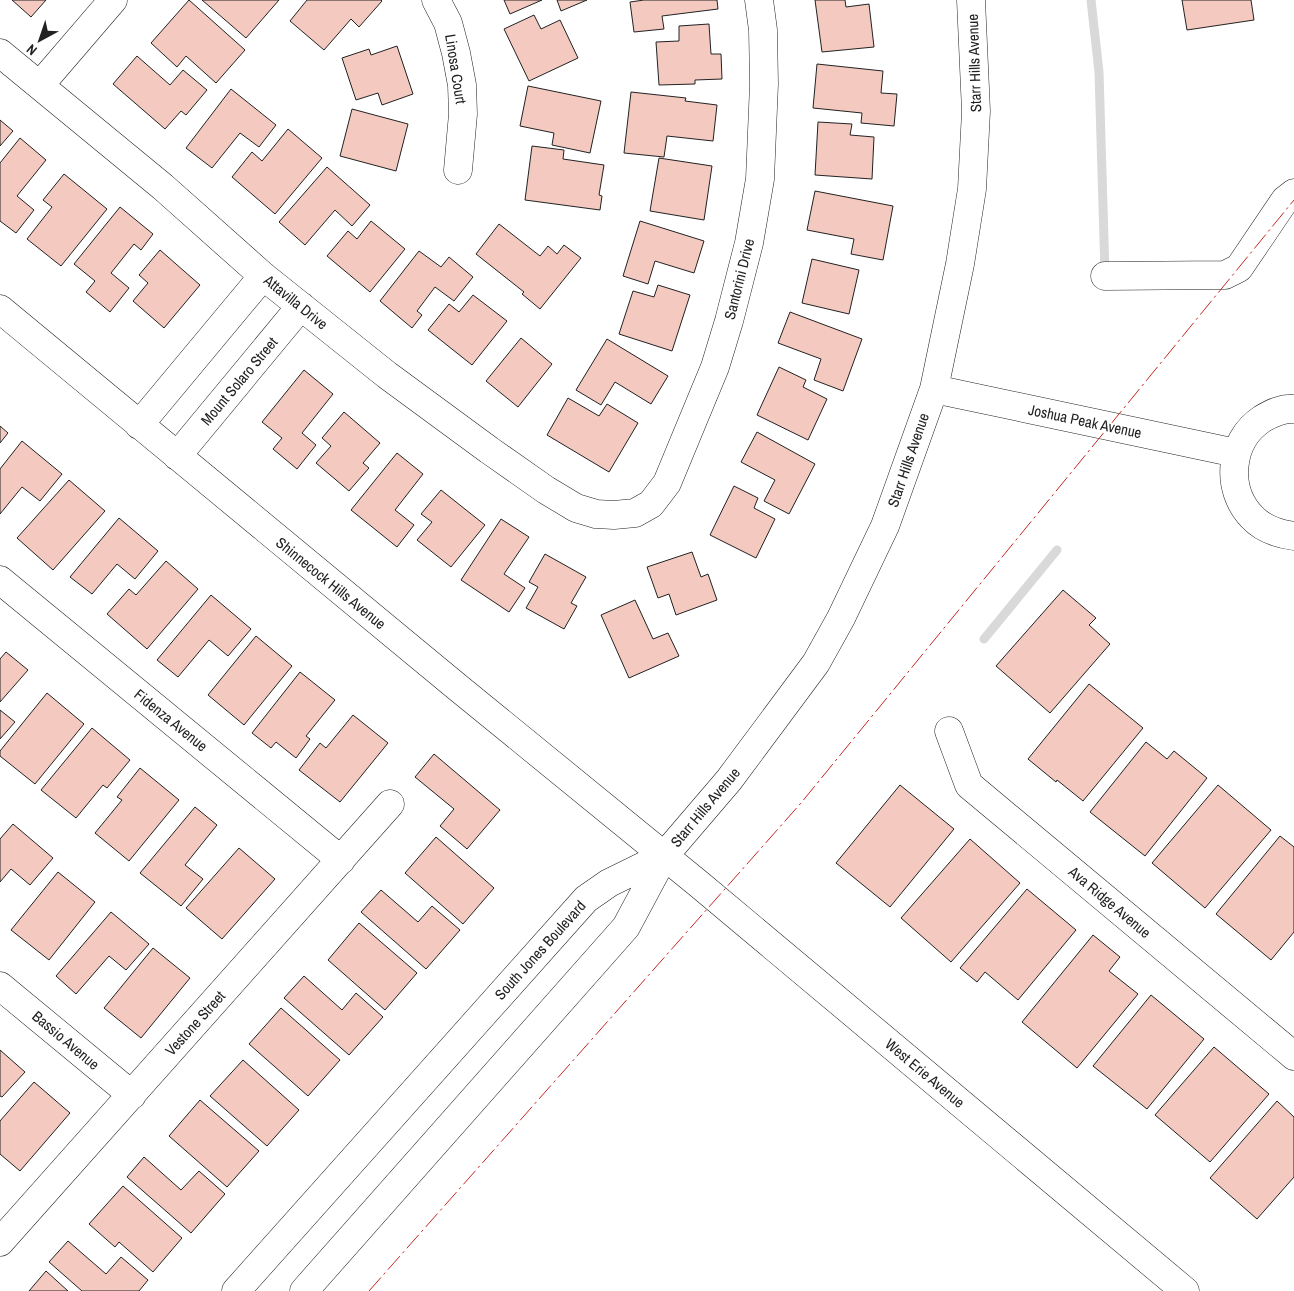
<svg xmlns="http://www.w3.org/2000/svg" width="1294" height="1291" font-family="'Archivo Narrow',sans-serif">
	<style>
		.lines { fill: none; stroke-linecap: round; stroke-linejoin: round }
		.stream { stroke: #d9d9d9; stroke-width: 9 }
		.building { fill: #f3c9c0; stroke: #222 }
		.minor-casing { stroke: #222; stroke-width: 29 }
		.minor { stroke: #fff; stroke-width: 28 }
		.power { stroke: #c62828; stroke-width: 1; stroke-dasharray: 18 4 2.5 4; stroke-linecap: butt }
		.labels { text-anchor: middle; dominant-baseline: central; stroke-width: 4; stroke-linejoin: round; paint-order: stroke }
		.street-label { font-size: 15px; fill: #222; stroke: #fff }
	</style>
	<rect width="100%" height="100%" fill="#fff"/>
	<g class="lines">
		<path class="stream" d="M 1091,0 L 1099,72 L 1105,273
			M 984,639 L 1057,550"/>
	</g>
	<path class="building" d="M 12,0 L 46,0 L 31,17 Z
		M 189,0 L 245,50 L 216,83 L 186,56 L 177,67 L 151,43 Z
		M 202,0 L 279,0 L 246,38 Z
		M 307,0 L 381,0 L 382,1 L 359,27 L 351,19 L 324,50 L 290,21 Z
		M 504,0 L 542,0 L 510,14 Z
		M 557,0 L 587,0 L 561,11 Z
		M 644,0 L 717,0 L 718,9 L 662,16 L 664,29 L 634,32 L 630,2 Z
		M 815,0 L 845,0 L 846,7 L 869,4 L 874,47 L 822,52 Z
		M 1182,0 L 1251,0 L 1254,20 L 1187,30 Z
		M 534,15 L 541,29 L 560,20 L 578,58 L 529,81 L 504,29 Z
		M 709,24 L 711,54 L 721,54 L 722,79 L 695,80 L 695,84 L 659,85 L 656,42 L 679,41 L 679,26 Z
		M 397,46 L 413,94 L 382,105 L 378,93 L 356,100 L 342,58 L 369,49 L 371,55 Z
		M 137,56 L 170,85 L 183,70 L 207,90 L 186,115 L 181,111 L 165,129 L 113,84 Z
		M 817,64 L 883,71 L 881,93 L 897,94 L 894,126 L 861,123 L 862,113 L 813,108 Z
		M 528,86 L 601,101 L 590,153 L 552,145 L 554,133 L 520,126 Z
		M 231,89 L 276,125 L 259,147 L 240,133 L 212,168 L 186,148 Z
		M 631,92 L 686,98 L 685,101 L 717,105 L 713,141 L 667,136 L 664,157 L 624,153 Z
		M 352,109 L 408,124 L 396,171 L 340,156 Z
		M 0,120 L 13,131 L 0,146 Z
		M 818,122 L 852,124 L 850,135 L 874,137 L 872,179 L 815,175 Z
		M 288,129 L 322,158 L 275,214 L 232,177 L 252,152 L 262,161 Z
		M 20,138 L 46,160 L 17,196 L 34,210 L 16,233 L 0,221 L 0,163 Z
		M 532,146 L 564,150 L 563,159 L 604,165 L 599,195 L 602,196 L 600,210 L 525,200 Z
		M 659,158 L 712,166 L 704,220 L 650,211 Z
		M 327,167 L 370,205 L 352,226 L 335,210 L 305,245 L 279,222 Z
		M 64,174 L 107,209 L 61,266 L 27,239 L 52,207 L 43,200 Z
		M 815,191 L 893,206 L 883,260 L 851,254 L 854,239 L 807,230 Z
		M 120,207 L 153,234 L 141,250 L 134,244 L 111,273 L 129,288 L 110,312 L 86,292 L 95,281 L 74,264 Z
		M 371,221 L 405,249 L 370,292 L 327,256 L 348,231 L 357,239 Z
		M 640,221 L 704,241 L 694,273 L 655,261 L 648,284 L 623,276 Z
		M 499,224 L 540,256 L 548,246 L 557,254 L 564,245 L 581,258 L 540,309 L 522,294 L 524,292 L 476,254 Z
		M 160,250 L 200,285 L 164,328 L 133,301 L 148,283 L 139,275 Z
		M 419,251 L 441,267 L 449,257 L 473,277 L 454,301 L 435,287 L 417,311 L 422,315 L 412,328 L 380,301 Z
		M 812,259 L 859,270 L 849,314 L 802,303 Z
		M 658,285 L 690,295 L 672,351 L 619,334 L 633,291 L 654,297 Z
		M 473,295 L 507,321 L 472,365 L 428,330 L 449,304 L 459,312 Z
		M 790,312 L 862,339 L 843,391 L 814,380 L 821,359 L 778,343 Z
		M 521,338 L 552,364 L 518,407 L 486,381 Z
		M 607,339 L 668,376 L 651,404 L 615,382 L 601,405 L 576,390 Z
		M 779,367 L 806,380 L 803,387 L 827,399 L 808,440 L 757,415 Z
		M 304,370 L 333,394 L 302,433 L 316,445 L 297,469 L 273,449 L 282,438 L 262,422 Z
		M 568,398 L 599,416 L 607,404 L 638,423 L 609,472 L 547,435 Z
		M 344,412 L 380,443 L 363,463 L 369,468 L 349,491 L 316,463 L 331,446 L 322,438 Z
		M 0,426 L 8,433 L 0,443 Z
		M 757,432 L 815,464 L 789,514 L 764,501 L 775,480 L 741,462 Z
		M 22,441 L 62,474 L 40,501 L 22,487 L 0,514 L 0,469 Z
		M 397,453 L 423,474 L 395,510 L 414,525 L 397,547 L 351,510 Z
		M 69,480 L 105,511 L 53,570 L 17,538 Z
		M 734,486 L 758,498 L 754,508 L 775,519 L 756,558 L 710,535 Z
		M 441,490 L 485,525 L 451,567 L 417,540 L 432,522 L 421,514 Z
		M 119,518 L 158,551 L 135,579 L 117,564 L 92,594 L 70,577 Z
		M 501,519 L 529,537 L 504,574 L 525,588 L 509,612 L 461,580 Z
		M 692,552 L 701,577 L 708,574 L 717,600 L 676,615 L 669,594 L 658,598 L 647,567 Z
		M 545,554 L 586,577 L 571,603 L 577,606 L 564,629 L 526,608 L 538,587 L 529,582 Z
		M 166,561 L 198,589 L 147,649 L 107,614 L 129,589 L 136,595 Z
		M 1063,590 L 1096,618 L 1089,625 L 1110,644 L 1050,713 L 996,666 Z
		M 211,595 L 251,629 L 228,656 L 209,640 L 178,677 L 157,660 Z
		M 635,600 L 653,639 L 668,633 L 679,656 L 629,678 L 601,615 Z
		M 256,636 L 292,666 L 244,725 L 208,695 Z
		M 6,652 L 28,670 L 0,702 L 0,659 Z
		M 300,672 L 335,700 L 306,736 L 310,739 L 296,758 L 276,742 L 271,748 L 252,733 Z
		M 1089,684 L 1143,728 L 1083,801 L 1057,780 L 1056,782 L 1028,759 Z
		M 47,693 L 84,724 L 35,784 L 0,756 L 0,751 Z
		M 0,710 L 15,722 L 0,739 Z
		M 353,715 L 388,743 L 340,802 L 299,770 L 320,743 L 326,748 Z
		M 92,728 L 130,760 L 107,788 L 103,785 L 76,818 L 41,790 Z
		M 1146,742 L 1167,759 L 1174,751 L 1207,778 L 1145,856 L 1090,812 Z
		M 434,754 L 500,810 L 467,849 L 440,826 L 454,809 L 415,777 Z
		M 140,768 L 179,800 L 129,861 L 95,833 L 122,800 L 117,797 Z
		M 900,785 L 954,829 L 890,907 L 836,863 Z
		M 1218,785 L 1271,830 L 1205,908 L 1152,863 Z
		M 195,807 L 217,825 L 185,865 L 203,879 L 181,906 L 140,873 Z
		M 13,824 L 53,858 L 30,885 L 11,869 L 0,882 L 0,839 Z
		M 1280,836 L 1294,847 L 1294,932 L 1271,960 L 1216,914 Z
		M 436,837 L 494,888 L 463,924 L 405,873 Z
		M 970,839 L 1020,883 L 951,962 L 901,918 Z
		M 239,848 L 275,879 L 222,939 L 186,908 Z
		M 58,872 L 95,902 L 49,960 L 11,930 Z
		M 1027,889 L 1076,930 L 1018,1000 L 985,972 L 977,982 L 960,968 Z
		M 381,890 L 418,922 L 432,906 L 460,930 L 426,969 L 361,912 Z
		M 111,912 L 149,944 L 126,970 L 109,956 L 76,994 L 56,976 Z
		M 359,923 L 417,973 L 385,1010 L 328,960 Z
		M 1093,935 L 1120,957 L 1109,971 L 1138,994 L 1077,1068 L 1022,1022 Z
		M 153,948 L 190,978 L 141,1038 L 104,1008 Z
		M 304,976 L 342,1010 L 356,993 L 383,1017 L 349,1055 L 284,998 Z
		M 1151,995 L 1204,1039 L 1147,1109 L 1093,1066 Z
		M 281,1008 L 340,1060 L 308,1096 L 249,1044 Z
		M 1214,1047 L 1269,1094 L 1210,1162 L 1155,1115 Z
		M 0,1050 L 25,1072 L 2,1097 L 0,1096 Z
		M 243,1060 L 299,1110 L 267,1146 L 210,1096 Z
		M 34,1082 L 70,1113 L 20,1171 L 0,1154 L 0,1121 Z
		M 200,1100 L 259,1151 L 227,1187 L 169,1136 Z
		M 1277,1101 L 1294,1117 L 1294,1177 L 1257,1219 L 1210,1178 Z
		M 144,1157 L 181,1190 L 199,1171 L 225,1194 L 191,1233 L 127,1177 Z
		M 123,1186 L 182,1238 L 153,1272 L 119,1242 L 115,1247 L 89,1224 Z
		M 68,1241 L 106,1274 L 121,1257 L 148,1280 L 139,1291 L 82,1291 L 49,1262 Z
		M 46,1271 L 68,1291 L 29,1291 Z"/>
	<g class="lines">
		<g class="minor-casing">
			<path id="minor" d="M 436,0 L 448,23 L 456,53 L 462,85 L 463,114 L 458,170
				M 0,53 L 163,187 L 263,276 L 387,375 L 489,450 L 546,490 L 576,508 L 596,514 L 614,515 L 635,513 L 651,504 L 667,483 L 715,367 L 729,321 L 749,243 L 760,179 L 764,84 L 763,30 L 759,0
				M 40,85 L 113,0
				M 1105,276 L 1225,275 L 1239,268 L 1285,200 L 1294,193
				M 0,309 L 456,686 L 700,885 L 1185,1291
				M 934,389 L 1236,453
				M 1294,409 C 1282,408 1272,413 1262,419 C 1229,441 1225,489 1252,517 C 1263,529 1279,534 1294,536
				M 139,425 L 263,276
				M 177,456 L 301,306
				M 0,580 L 341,860
				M 949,731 L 969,785 L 1294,1056
				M 0,986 L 132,1095
				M 0,1242 L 390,804
				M 236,1291 L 586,899 L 609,883 L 664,856
				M 304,1291 L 626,927 L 664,856 L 729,780 L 816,663 L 841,618 L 885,526 L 934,389 L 960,264 L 972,189 L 976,111 L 971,0"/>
		</g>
		<use href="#minor" class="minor"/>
		<path class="power" d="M 369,1291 L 801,803 L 1294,200"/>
	</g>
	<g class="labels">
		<g class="street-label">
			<text transform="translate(974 63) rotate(-92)">Starr Hills Avenue</text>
			<text transform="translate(456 69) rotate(81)">Linosa Court</text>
			<text transform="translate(739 279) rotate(-76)">Santorini Drive</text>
			<text transform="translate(296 302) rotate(39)">Attavilla Drive</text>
			<text transform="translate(239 381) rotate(-50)">Mount Solaro Street</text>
			<text transform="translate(1085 421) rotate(12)">Joshua Peak Avenue</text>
			<text transform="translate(908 460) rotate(-71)">Starr Hills Avenue</text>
			<text transform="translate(331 583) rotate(39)">Shinnecock Hills Avenue</text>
			<text transform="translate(171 720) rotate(39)">Fidenza Avenue</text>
			<text transform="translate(705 807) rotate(-50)">Starr Hills Avenue</text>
			<text transform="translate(1110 902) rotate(40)">Ava Ridge Avenue</text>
			<text transform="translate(540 950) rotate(-48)">South Jones Boulevard</text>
			<text transform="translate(195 1023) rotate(-48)">Vestone Street</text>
			<text transform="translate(66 1040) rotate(40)">Bassio Avenue</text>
			<text transform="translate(925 1073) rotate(40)">West Erie Avenue</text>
		</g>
	</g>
	<g transform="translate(40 40) rotate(220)" stroke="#ffffff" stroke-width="4" paint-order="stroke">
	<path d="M0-4L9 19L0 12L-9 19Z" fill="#222222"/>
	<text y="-8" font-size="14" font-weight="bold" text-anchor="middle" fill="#222222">N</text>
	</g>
</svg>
